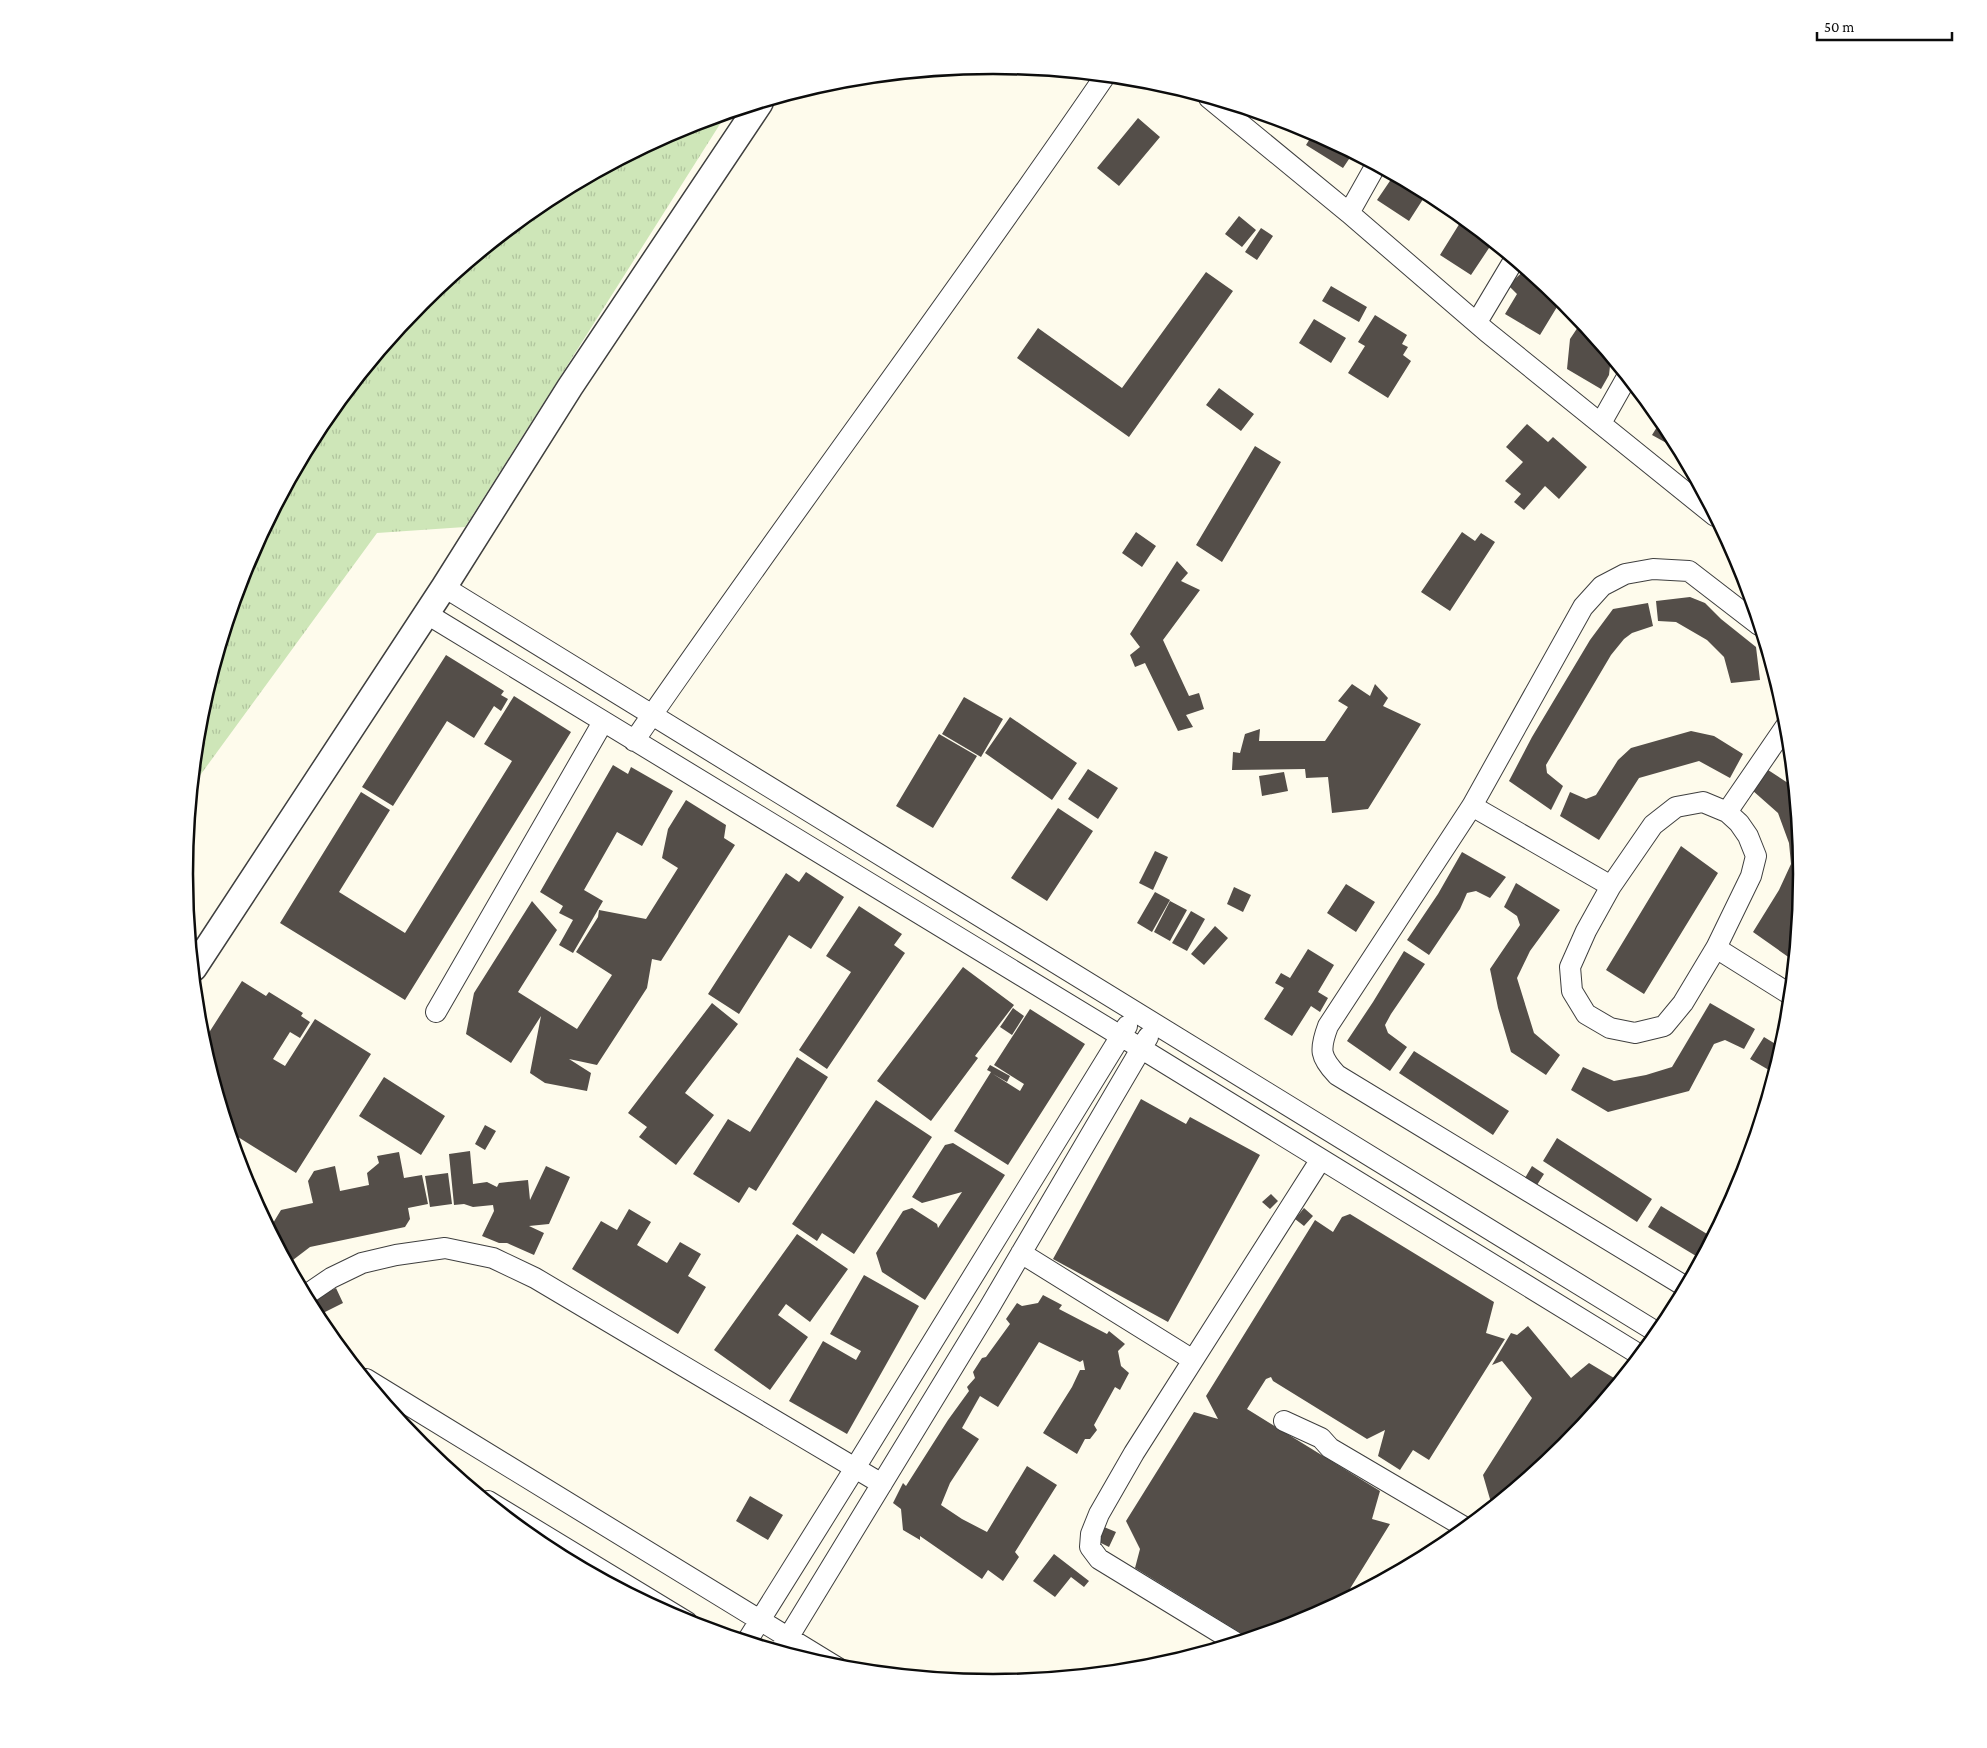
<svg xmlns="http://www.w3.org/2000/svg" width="1987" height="1748" font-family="'Crimson Pro',serif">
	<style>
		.grass { fill: url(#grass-tufts) }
		.building { fill: #544e49 }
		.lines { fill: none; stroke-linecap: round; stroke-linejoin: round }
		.minor-casing { stroke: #3f3f3f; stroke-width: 22 }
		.tertiary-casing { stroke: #3f3f3f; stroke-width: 28 }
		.minor { stroke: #fff; stroke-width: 20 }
		.tertiary { stroke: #fff; stroke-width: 25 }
		.rim { fill: none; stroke: #0c0c0c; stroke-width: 2.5 }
	</style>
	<defs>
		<pattern id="grass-tufts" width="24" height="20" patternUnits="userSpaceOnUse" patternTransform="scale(1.25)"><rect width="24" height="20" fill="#cee6b8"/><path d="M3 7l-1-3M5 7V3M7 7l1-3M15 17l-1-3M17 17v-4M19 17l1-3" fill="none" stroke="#b0c49d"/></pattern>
	</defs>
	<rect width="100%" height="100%" fill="#fefbec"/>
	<path class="grass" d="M 727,113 L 465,527 L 377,533 L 193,785 L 200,716 L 246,564 L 321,424 L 422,302 L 544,201 L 684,126 Z"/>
	<path class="building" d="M 1138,118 L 1160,137 L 1119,186 L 1097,168 Z
		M 1314,132 L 1353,153 L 1343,168 L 1306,145 Z
		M 1394,175 L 1427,193 L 1409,221 L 1377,200 Z
		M 1239,216 L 1256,230 L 1242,247 L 1225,234 Z
		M 1463,218 L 1493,242 L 1471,275 L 1440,255 Z
		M 1261,228 L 1273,236 L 1257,260 L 1245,252 Z
		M 1526,269 L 1555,294 L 1554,295 L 1560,302 L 1540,335 L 1505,314 L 1517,294 L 1508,285 Z
		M 1206,272 L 1233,291 L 1129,437 L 1017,358 L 1038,328 L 1122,388 Z
		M 1331,286 L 1367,307 L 1359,322 L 1322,301 Z
		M 1375,315 L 1407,335 L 1402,344 L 1408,347 L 1403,355 L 1411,361 L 1388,398 L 1348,373 L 1365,346 L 1358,342 Z
		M 1314,319 L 1346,338 L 1331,363 L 1299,343 Z
		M 1580,324 L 1584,325 L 1611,357 L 1609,375 L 1601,389 L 1567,369 L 1570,339 Z
		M 1219,388 L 1254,414 L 1241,431 L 1206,405 Z
		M 1662,419 L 1666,425 L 1681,451 L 1652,435 Z
		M 1527,424 L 1548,442 L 1553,437 L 1587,467 L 1559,499 L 1545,486 L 1524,510 L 1514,502 L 1521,494 L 1505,481 L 1523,462 L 1506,447 Z
		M 1255,446 L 1281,462 L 1222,562 L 1196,545 Z
		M 1136,532 L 1156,546 L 1142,567 L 1122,553 Z
		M 1462,532 L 1475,541 L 1481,533 L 1495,542 L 1450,611 L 1421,592 Z
		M 1177,561 L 1188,573 L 1181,581 L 1200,590 L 1163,640 L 1189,696 L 1199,693 L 1204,709 L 1186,715 L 1193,727 L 1178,731 L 1145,663 L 1135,667 L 1130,655 L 1140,647 L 1130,634 Z
		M 1690,597 L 1705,603 L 1721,619 L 1756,647 L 1760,680 L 1731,683 L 1724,657 L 1707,640 L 1676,622 L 1658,621 L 1656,601 Z
		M 1648,603 L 1653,626 L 1632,633 L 1624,639 L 1611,655 L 1546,765 L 1547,773 L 1563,786 L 1551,810 L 1509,781 L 1532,737 L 1590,640 L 1613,609 Z
		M 446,655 L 504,691 L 501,695 L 508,699 L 501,711 L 494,706 L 474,738 L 447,721 L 393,806 L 362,787 Z
		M 1352,684 L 1370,696 L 1375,684 L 1388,698 L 1383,706 L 1421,724 L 1368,809 L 1332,813 L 1328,777 L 1306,778 L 1305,769 L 1232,770 L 1233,752 L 1240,753 L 1245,734 L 1260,729 L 1259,741 L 1325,741 L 1348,707 L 1338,701 Z
		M 514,696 L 571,732 L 405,1000 L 280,923 L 361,792 L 390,810 L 339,892 L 405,933 L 512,761 L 484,744 Z
		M 964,697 L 1003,719 L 981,757 L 942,734 Z
		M 1010,717 L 1077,763 L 1052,800 L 985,753 Z
		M 1691,731 L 1714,736 L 1743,754 L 1730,778 L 1699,761 L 1639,778 L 1599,840 L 1560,816 L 1570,792 L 1586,799 L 1596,795 L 1618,760 L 1631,748 Z
		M 939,734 L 977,756 L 933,828 L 896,806 Z
		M 613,765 L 628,774 L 631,767 L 673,791 L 642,846 L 617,832 L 584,890 L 603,901 L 573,953 L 559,945 L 573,920 L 559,913 L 563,906 L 540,892 Z
		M 1765,768 L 1794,787 L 1802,874 L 1799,908 L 1792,918 L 1794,930 L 1797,931 L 1794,961 L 1753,932 L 1779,890 L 1791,864 L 1789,843 L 1778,813 L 1752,790 Z
		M 1088,769 L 1118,788 L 1098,819 L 1068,799 Z
		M 1284,772 L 1288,791 L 1262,796 L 1259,776 Z
		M 686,800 L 726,825 L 724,838 L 735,845 L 661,961 L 652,959 L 647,988 L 597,1065 L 569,1059 L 591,1073 L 587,1091 L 545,1083 L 530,1073 L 541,1016 L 511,1063 L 466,1034 L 474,993 L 532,901 L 557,930 L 518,992 L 577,1029 L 612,975 L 576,952 L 598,917 L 599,910 L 646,919 L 678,868 L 662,858 L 668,829 Z
		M 1058,808 L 1093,831 L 1047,901 L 1011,878 Z
		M 1681,846 L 1718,873 L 1644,994 L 1606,970 Z
		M 1155,851 L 1168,857 L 1153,890 L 1139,883 Z
		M 1462,852 L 1506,877 L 1490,898 L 1476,891 L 1467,893 L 1460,909 L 1429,955 L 1407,940 L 1438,894 Z
		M 806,872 L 844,897 L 811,949 L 789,935 L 739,1014 L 708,994 L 786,873 L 799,882 Z
		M 1516,883 L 1560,910 L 1530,951 L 1517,978 L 1534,1033 L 1560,1055 L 1546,1075 L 1511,1052 L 1498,1008 L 1490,969 L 1520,925 L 1517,916 L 1504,907 Z
		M 1346,884 L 1375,902 L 1356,932 L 1327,913 Z
		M 1234,887 L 1251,895 L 1243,912 L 1227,904 Z
		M 1155,892 L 1170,900 L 1152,932 L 1137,923 Z
		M 1170,901 L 1187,910 L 1170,941 L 1154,932 Z
		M 859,906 L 902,934 L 894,945 L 905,953 L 827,1069 L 799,1050 L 851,972 L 826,956 Z
		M 1191,911 L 1205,919 L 1187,951 L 1172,943 Z
		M 1215,926 L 1228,938 L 1204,965 L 1191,954 Z
		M 1308,949 L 1334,965 L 1318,992 L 1328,998 L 1320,1012 L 1311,1006 L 1292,1036 L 1264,1019 L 1284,988 L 1275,983 L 1281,973 L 1290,978 Z
		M 1404,951 L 1425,964 L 1391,1014 L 1385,1025 L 1388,1033 L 1407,1047 L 1390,1071 L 1347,1041 L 1373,1002 Z
		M 963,967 L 1014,1005 L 975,1056 L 978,1058 L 931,1121 L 877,1081 Z
		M 242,981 L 266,996 L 269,992 L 303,1013 L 301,1016 L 310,1022 L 300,1038 L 290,1032 L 273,1059 L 285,1066 L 315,1019 L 371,1054 L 296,1173 L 230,1132 L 203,1042 Z
		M 712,1003 L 738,1024 L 685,1093 L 714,1115 L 676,1165 L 639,1137 L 647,1127 L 628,1113 Z
		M 1710,1003 L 1755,1029 L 1744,1049 L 1725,1040 L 1714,1044 L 1689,1091 L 1608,1112 L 1571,1090 L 1583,1067 L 1614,1081 L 1646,1075 L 1672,1067 Z
		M 1013,1008 L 1024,1016 L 1012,1035 L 1000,1027 Z
		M 1030,1009 L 1085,1044 L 1008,1165 L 954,1131 L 991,1072 L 987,1070 L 990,1065 L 1010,1076 L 1007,1082 L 993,1074 L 1020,1091 L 1024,1084 L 994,1065 Z
		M 1764,1037 L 1782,1048 L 1774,1073 L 1750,1059 Z
		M 1414,1051 L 1509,1111 L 1493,1135 L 1399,1073 Z
		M 797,1057 L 828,1077 L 756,1191 L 749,1187 L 739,1203 L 693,1174 L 728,1119 L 750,1132 Z
		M 384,1077 L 445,1116 L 421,1155 L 359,1116 Z
		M 1141,1099 L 1186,1124 L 1190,1117 L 1260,1155 L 1168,1322 L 1053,1259 Z
		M 876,1100 L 932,1137 L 854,1254 L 822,1233 L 817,1241 L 792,1224 Z
		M 485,1125 L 496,1131 L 485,1150 L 475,1144 Z
		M 1557,1138 L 1652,1199 L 1637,1222 L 1543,1161 Z
		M 953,1143 L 1005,1175 L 925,1300 L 882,1272 L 876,1253 L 903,1211 L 912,1208 L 937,1224 L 938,1228 L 962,1192 L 922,1203 L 912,1197 L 945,1145 Z
		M 470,1151 L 473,1184 L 487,1182 L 497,1187 L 499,1183 L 528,1180 L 530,1200 L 546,1166 L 570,1177 L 549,1224 L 529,1226 L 544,1233 L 534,1255 L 507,1243 L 499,1243 L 482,1236 L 494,1211 L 493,1205 L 473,1207 L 464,1204 L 454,1205 L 449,1154 Z
		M 399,1152 L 404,1178 L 422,1175 L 428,1204 L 408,1208 L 410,1219 L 405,1227 L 310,1247 L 289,1263 L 270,1228 L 281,1210 L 313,1203 L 308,1181 L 314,1171 L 335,1166 L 340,1191 L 369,1185 L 367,1173 L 379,1163 L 377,1156 Z
		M 1532,1166 L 1544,1174 L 1537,1185 L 1525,1178 Z
		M 448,1173 L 452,1204 L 430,1207 L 425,1176 Z
		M 1271,1194 L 1278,1201 L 1270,1209 L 1262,1202 Z
		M 1661,1206 L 1712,1237 L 1701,1259 L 1648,1227 Z
		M 1304,1208 L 1313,1216 L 1304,1226 L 1295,1219 Z
		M 629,1209 L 651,1222 L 637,1245 L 667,1263 L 680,1242 L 701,1254 L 688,1276 L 706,1287 L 678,1334 L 572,1269 L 601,1221 L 617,1230 Z
		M 1350,1214 L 1494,1302 L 1486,1333 L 1505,1339 L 1429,1460 L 1413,1450 L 1400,1470 L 1378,1456 L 1385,1430 L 1367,1439 L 1273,1381 L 1271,1377 L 1266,1379 L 1247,1409 L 1380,1491 L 1372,1519 L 1390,1524 L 1343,1600 L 1303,1622 L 1249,1638 L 1135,1568 L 1140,1549 L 1126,1521 L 1194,1412 L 1218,1419 L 1206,1396 L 1315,1220 L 1333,1232 L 1342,1217 Z
		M 797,1234 L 848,1269 L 810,1322 L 786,1304 L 778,1315 L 808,1337 L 770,1390 L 714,1350 Z
		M 864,1275 L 919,1306 L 847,1434 L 789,1401 L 823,1341 L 856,1360 L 861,1351 L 830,1334 Z
		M 336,1288 L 343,1303 L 317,1316 L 309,1302 Z
		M 1043,1295 L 1062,1305 L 1059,1309 L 1107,1334 L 1109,1331 L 1125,1344 L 1118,1351 L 1121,1366 L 1129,1373 L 1120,1390 L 1115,1387 L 1094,1425 L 1097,1430 L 1090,1439 L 1085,1439 L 1077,1454 L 1043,1433 L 1072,1387 L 1080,1370 L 1085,1370 L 1083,1360 L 1080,1362 L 1039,1342 L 998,1407 L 980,1396 L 962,1428 L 979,1439 L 950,1483 L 941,1505 L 962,1519 L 987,1532 L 1027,1466 L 1057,1485 L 1015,1552 L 1019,1557 L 1003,1581 L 988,1570 L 982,1579 L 920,1536 L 920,1540 L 903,1530 L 901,1509 L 893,1503 L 903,1483 L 906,1486 L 948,1420 L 969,1391 L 967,1387 L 975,1378 L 973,1372 L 982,1358 L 986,1357 L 1010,1324 L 1006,1319 L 1017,1303 L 1022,1306 L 1038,1303 Z
		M 1528,1326 L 1571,1378 L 1589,1363 L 1619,1381 L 1565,1446 L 1492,1506 L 1483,1475 L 1532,1398 L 1502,1361 L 1492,1365 L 1511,1333 L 1517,1335 Z
		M 750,1496 L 783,1515 L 768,1540 L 736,1521 Z
		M 1104,1527 L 1116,1532 L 1109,1547 L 1097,1541 Z
		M 1054,1554 L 1089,1581 L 1084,1587 L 1071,1577 L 1055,1597 L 1033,1581 Z"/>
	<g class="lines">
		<g class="minor-casing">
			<path id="minor" d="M 1209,98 L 1349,213 L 1487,332 L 1715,516
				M 1349,213 L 1376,165
				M 1477,322 L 1514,260
				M 1601,423 L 1627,377
				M 444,587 L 1658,1333
				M 427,614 L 1142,1049 L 1640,1355
				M 634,741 C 788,517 952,300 1105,76
				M 1703,802 L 1727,812 L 1739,823 L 1748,836 L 1756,856 L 1751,876 L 1716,948 L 1683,1003 L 1664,1026 L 1635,1033 L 1610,1028 L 1586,1014 L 1572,991 L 1570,967 L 1586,931 L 1611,886 L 1653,825 L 1676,807 Z
				M 1472,806 L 1611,886
				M 1727,812 L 1788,723
				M 1716,948 L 1791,995
				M 436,1012 L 603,722
				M 1021,1253 L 1193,1360
				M 1686,1287 L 1337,1075 C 1320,1057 1319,1050 1328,1026 L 1472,806 L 1583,607 L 1602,586 L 1625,574 L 1653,569 L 1689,571 L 1759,625
				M 306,1295 L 331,1278 L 362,1263 L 396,1255 L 445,1248 L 493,1258 L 535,1278 L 882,1484
				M 366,1379 L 838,1668
				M 1284,1421 L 1321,1438 L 1330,1448 L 1466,1528
				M 488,1501 L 687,1622
				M 747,1641 L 855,1468 L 1127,1026
				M 1235,1642 L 1099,1559 L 1090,1547 L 1091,1534 L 1099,1514 L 1134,1453 L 1321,1159
				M 780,1651 L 989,1308 L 1148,1037"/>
		</g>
		<g class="tertiary-casing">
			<path id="tertiary" d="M 194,968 L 444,587 L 570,387 L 760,103"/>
		</g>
		<use href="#minor" class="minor"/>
		<use href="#tertiary" class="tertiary"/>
	</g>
	<path d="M0 0H1987V1748H0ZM193 874a800 800 0 1 1 1600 0a800 800 0 1 1-1600 0Z" fill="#fff" fill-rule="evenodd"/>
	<path class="rim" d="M193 874a800 800 0 1 1 1600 0a800 800 0 1 1-1600 0Z"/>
	<path d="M1817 32v8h135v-8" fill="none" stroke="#0c0c0c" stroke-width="2.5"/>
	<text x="1824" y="32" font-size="15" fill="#0c0c0c" stroke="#ffffff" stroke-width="4" paint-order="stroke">50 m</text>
</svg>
